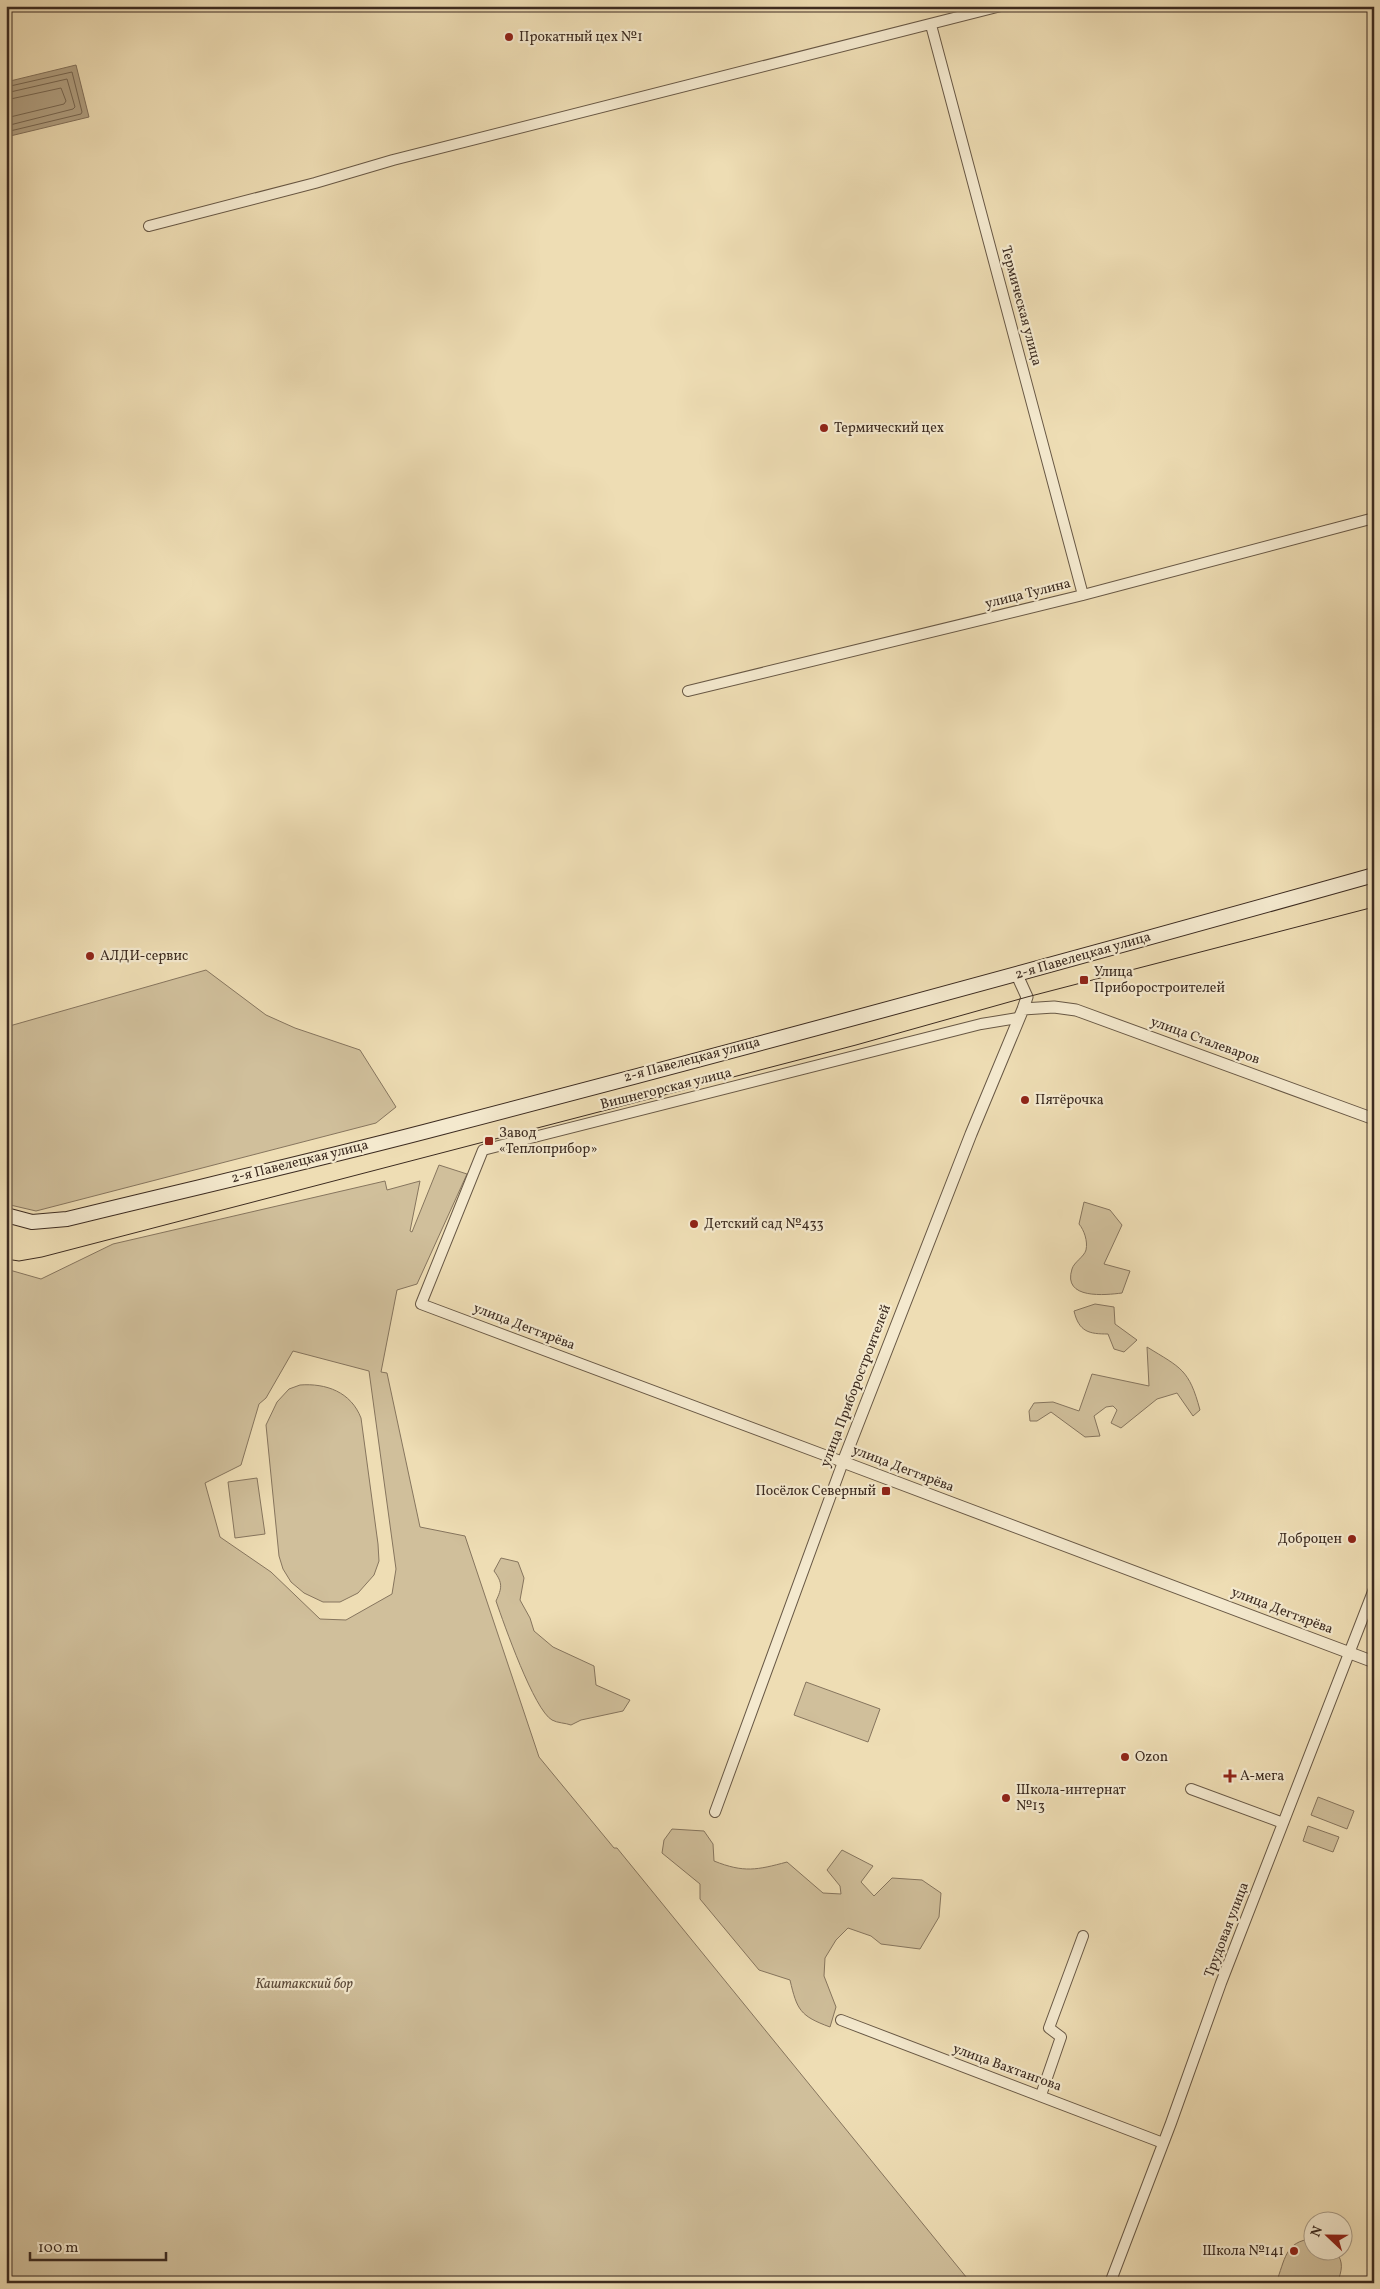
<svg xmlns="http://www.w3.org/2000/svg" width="1380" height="2289" font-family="Vollkorn,serif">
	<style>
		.green { fill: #d0bf9b; stroke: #86755e; fill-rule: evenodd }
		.water { fill: #b1a082; stroke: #82715b }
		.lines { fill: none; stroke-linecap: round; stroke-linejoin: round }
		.shore { stroke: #766651; stroke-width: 1 }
		.minor-casing { stroke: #685845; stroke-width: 12 }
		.tertiary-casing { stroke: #685845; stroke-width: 13 }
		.secondary-casing { stroke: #3c2b20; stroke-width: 16 }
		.minor { stroke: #f4e9ce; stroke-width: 10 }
		.tertiary { stroke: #f4e9ce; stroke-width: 11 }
		.secondary { stroke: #f4e9ce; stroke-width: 14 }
		.tram { stroke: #3c2b20; stroke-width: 1 }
		.poi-dot { fill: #8f2418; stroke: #f4e9ce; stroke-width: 2 }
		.labels { text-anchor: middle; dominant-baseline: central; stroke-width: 4.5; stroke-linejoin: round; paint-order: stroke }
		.poi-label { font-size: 14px; fill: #3c2b20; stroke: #f4e9ce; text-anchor: start }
		.street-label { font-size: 14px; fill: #3c2b20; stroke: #f4e9ce }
		.park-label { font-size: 14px; font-style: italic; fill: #5a4939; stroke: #f4e9ce }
	</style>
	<rect width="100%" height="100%" fill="#eeddb4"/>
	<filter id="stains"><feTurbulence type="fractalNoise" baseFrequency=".004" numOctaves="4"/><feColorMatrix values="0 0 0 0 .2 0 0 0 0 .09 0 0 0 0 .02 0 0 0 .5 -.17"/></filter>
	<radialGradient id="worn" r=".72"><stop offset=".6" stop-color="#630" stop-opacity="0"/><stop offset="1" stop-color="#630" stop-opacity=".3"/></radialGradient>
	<path class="green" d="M 206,970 L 266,1015 L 295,1028 L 360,1050 L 396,1107 L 376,1123 L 36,1211 L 6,1204 L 6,1027 Z
		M 439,1165 L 467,1174 L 417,1284 L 397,1290 L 381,1372 L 387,1373 L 420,1527 L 465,1536 L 539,1757 L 614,1848 L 617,1848 L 971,2283 L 6,2283 L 6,1269 L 41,1279 L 113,1244 L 385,1181 L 387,1190 L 420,1181 L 410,1231 L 412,1232 ZM 293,1351 L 369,1371 L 396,1569 L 392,1594 L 346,1620 L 320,1619 L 271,1572 L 220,1537 L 205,1483 L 241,1465 L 259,1404 L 266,1398 Z
		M 1084,1202 L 1110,1210 L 1122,1225 L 1104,1264 L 1130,1271 L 1122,1293 C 1106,1295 1062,1300 1072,1269 C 1074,1262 1084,1257 1086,1250 C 1088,1241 1084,1230 1079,1224 Z
		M 1095,1304 L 1114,1307 L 1115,1324 L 1137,1340 L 1124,1352 L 1114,1349 L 1108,1334 C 1089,1334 1079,1332 1074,1311 Z
		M 1147,1347 C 1181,1368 1189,1369 1200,1410 L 1193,1416 L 1177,1393 L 1157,1399 L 1121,1428 L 1111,1423 L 1117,1410 L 1113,1406 L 1106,1407 L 1094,1416 L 1100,1436 L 1085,1437 L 1051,1412 L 1037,1421 L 1030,1421 L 1029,1411 L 1034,1403 L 1053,1402 L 1079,1411 L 1092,1374 L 1149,1386 Z
		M 300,1385 C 326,1383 351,1392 361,1418 L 378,1544 L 379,1561 L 374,1575 L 358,1593 L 340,1602 L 323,1602 L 304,1593 L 291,1582 L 283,1569 L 279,1556 L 266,1425 L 277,1402 L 289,1389 Z
		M 257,1478 L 265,1534 L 235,1538 L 228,1482 Z
		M 501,1558 L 518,1562 L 524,1578 L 520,1600 L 530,1618 L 534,1631 L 553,1647 L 594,1666 L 596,1685 L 630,1700 L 623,1711 L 581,1720 L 571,1725 C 566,1723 557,1723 552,1720 C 534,1710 504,1624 496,1601 C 502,1588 503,1583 494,1571 Z
		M 806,1682 L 880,1709 L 868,1742 L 794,1715 Z
		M 1318,1797 L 1354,1811 L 1347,1829 L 1311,1815 Z
		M 1308,1826 L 1339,1837 L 1333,1852 L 1303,1841 Z
		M 672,1829 L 704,1831 L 713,1844 L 714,1861 C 744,1873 757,1870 787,1862 L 823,1893 L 841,1894 L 840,1886 L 827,1870 L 842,1850 L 873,1866 L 861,1882 L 874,1896 L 892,1878 L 922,1880 L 941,1893 L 939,1917 L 920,1949 L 881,1944 L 871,1936 L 848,1928 L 836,1940 L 825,1958 L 824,1976 L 836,2007 L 830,2027 C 800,2016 797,2010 790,1980 L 759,1970 L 700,1899 L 700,1884 L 662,1853 L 664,1840 Z
		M 1312,2239 L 1312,2252 L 1336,2252 C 1344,2262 1342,2271 1337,2283 L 1276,2283 C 1285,2260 1285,2241 1312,2239 Z"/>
	<path class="water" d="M 76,65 L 89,117 L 6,137 L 6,82 Z"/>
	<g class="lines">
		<path class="shore" d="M 6,87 L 72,72 L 82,112 L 81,114 L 6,132
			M 6,93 L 67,79 L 75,107 L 73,109 L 6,126
			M 6,100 L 61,88 L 66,101 L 64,104 L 6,118"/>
		<g class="minor-casing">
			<path id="minor" d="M 931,25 L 1083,595
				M 149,226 L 315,183 L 393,160 L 1001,6
				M 688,691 L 1083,595 L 1374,518
				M 1191,1789 L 1283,1823
				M 715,1812 L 843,1462 L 421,1304 L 483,1150 L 981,1024 L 1018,1018
				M 841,2020 L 1163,2143
				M 1041,2095 L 1061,2037 L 1049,2028 L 1083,1936
				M 1110,2283 L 1171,2123 L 1221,1983 L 1374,1589"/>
		</g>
		<g class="tertiary-casing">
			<path id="tertiary" d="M 1017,975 L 1027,997 L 1023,1009 L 971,1134 L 843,1462 L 1374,1662
				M 1023,1009 L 1054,1007 L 1076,1010 L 1374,1119"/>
		</g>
		<g class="secondary-casing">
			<path id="secondary" d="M 6,1215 L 32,1222 L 67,1219 C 193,1188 318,1160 443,1127 C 754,1046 1064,962 1374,875"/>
		</g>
		<use href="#minor" class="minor"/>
		<use href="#tertiary" class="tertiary"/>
		<use href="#secondary" class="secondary"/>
		<path class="tram" d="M 6,1259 L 19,1261 L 42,1257 L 856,1045 L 1027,997 L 1374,907"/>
	</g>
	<g class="poi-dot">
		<circle cx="509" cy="37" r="5"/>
		<circle cx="824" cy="428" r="5"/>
		<circle cx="90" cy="956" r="5"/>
		<rect x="1079" y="975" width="10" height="10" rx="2.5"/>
		<circle cx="1025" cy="1100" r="5"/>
		<rect x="484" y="1136" width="10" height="10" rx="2.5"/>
		<circle cx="694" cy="1224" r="5"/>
		<rect x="881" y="1486" width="10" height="10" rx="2.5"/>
		<circle cx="1352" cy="1539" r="5"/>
		<circle cx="1125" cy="1757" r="5"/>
		<path d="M1227.5 1768.5h5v5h5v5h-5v5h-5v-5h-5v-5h5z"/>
		<circle cx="1006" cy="1798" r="5"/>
		<circle cx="1294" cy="2251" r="5"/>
	</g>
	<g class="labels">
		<g class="poi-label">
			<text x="519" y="37">Прокатный цех №1</text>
			<text x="834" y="428">Термический цех</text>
			<text x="100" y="956">АЛДИ-сервис</text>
			<text x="1094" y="972">Улица<tspan x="1094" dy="16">Приборостроителей</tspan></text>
			<text x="1035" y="1100">Пятёрочка</text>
			<text x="499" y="1133">Завод<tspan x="499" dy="16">«Теплоприбор»</tspan></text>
			<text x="704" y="1224">Детский сад №433</text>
			<text x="876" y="1491" text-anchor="end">Посёлок Северный</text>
			<text x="1342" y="1539" text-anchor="end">Доброцен</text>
			<text x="1135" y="1757">Ozon</text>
			<text x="1240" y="1776">А-мега</text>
			<text x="1016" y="1790">Школа-интернат<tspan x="1016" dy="16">№13</tspan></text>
			<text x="1284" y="2251" text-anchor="end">Школа №141</text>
		</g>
		<g class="street-label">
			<text transform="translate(1021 306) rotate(75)">Термическая улица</text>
			<text transform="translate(1028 594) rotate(-14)">улица Тулина</text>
			<text transform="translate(1083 956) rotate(-16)">2-я Павелецкая улица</text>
			<text transform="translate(1205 1041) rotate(20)">улица Сталеваров</text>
			<text transform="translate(692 1060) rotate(-15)">2-я Павелецкая улица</text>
			<text transform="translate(666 1089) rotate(-14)">Вишнегорская улица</text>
			<text transform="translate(300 1162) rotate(-14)">2-я Павелецкая улица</text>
			<text transform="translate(524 1327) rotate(21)">улица Дегтярёва</text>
			<text transform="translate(856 1386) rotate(-69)">улица Приборостроителей</text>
			<text transform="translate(903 1469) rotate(21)">улица Дегтярёва</text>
			<text transform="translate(1282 1611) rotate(21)">улица Дегтярёва</text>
			<text transform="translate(1227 1930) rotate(-69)">Трудовая улица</text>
			<text transform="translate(1007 2068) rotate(20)">улица Вахтангова</text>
		</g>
		<g class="park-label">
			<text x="304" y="1984">Каштакский бор</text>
		</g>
	</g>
	<rect width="1380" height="2289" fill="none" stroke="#eeddb4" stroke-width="25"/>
	<rect x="8" y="8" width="1365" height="2274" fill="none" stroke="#3c2b20" stroke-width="2.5"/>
	<rect x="12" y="12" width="1355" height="2264" fill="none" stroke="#3c2b20"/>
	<g transform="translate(1328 2236) rotate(292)"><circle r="24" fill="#f4e9ce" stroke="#aa9d88"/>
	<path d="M0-4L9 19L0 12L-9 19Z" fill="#8f2418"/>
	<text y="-8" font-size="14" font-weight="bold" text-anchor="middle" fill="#3c2b20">N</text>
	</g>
	<path d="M30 2252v8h136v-8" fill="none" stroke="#3c2b20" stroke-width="2.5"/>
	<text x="38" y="2252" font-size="15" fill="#3c2b20" stroke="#f4e9ce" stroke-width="4" paint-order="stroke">100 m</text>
	<rect width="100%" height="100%" filter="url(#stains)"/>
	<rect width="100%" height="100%" fill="url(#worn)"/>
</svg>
